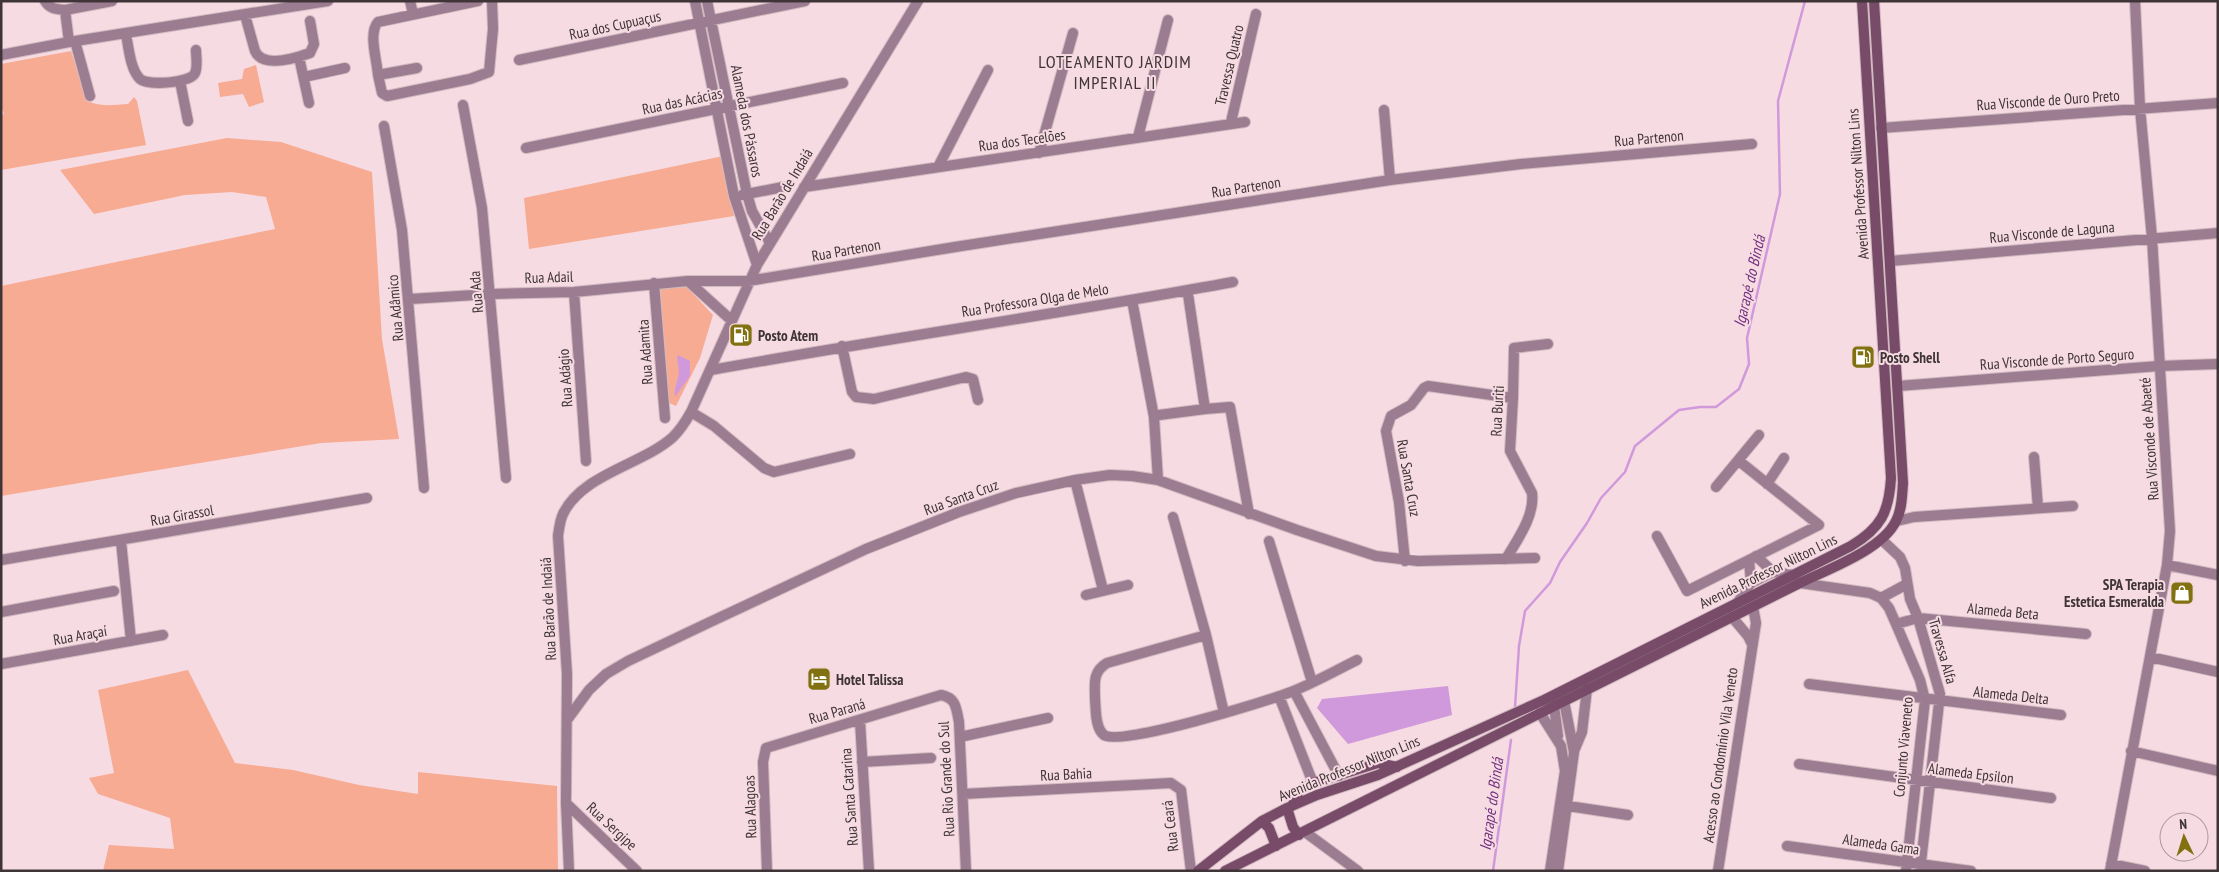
<svg xmlns="http://www.w3.org/2000/svg" width="2219" height="872" font-family="'PT Sans Narrow',sans-serif">
	<style>
		.green { fill: #f7ab92 }
		.water { fill: #d099db }
		.lines { fill: none; stroke-linecap: round; stroke-linejoin: round }
		.stream { stroke: #d099db; stroke-width: 2.5 }
		.minor-casing { stroke: #d1bac0; stroke-width: 12 }
		.tertiary-casing { stroke: #d1bac0; stroke-width: 12 }
		.secondary-casing { stroke: #d1bac0; stroke-width: 12 }
		.minor { stroke: #9c7c91; stroke-width: 10 }
		.tertiary { stroke: #9c7c91; stroke-width: 10 }
		.secondary { stroke: #784b69; stroke-width: 10 }
		.labels { text-anchor: middle; dominant-baseline: central; stroke-width: 4; stroke-linejoin: round; paint-order: stroke }
		.street-label { font-size: 15px; fill: #3f3437; stroke: #f6dbe2 }
		.poi-label { font-size: 15px; font-weight: bold; fill: #3f3437; stroke: #f6dbe2; text-anchor: start }
		.water-label { font-size: 16px; font-style: italic; fill: #72317f; stroke: #f6dbe2 }
		.quarter-label { font-size: 18px; letter-spacing: 1px; fill: #3f3437; stroke: #f6dbe2 }
	</style>
	<rect width="100%" height="100%" fill="#f6dbe2"/>
	<path class="green" d="M 71,51 L 87,101 C 101,107 113,105 128,104 L 134,97 L 137,101 L 146,145 L 1,170 L 1,115 L 4,114 L 1,106 L 1,64 Z
		M 256,65 L 264,102 L 249,107 L 243,94 L 220,97 L 218,83 L 242,79 L 244,69 Z
		M 227,138 L 281,142 L 372,172 L 382,339 L 399,439 L 321,443 L 1,496 L 1,286 L 275,229 L 266,197 L 232,192 L 185,195 L 94,214 L 60,170 Z
		M 723,156 L 734,216 L 529,249 L 524,198 Z
		M 685,285 L 713,315 L 700,358 L 676,406 L 669,403 L 660,288 Z
		M 188,670 L 235,763 L 293,770 L 359,785 L 418,794 L 418,772 L 557,786 L 558,871 L 103,871 L 109,845 L 174,849 L 170,818 L 98,794 L 89,778 L 114,773 L 98,690 Z"/>
	<path class="water" d="M 678,355 L 690,361 L 690,376 L 675,397 C 674,387 678,381 679,372 C 679,365 676,361 678,355 Z
		M 1448,686 L 1452,715 L 1348,744 L 1317,708 L 1322,699 Z"/>
	<g class="lines">
		<path class="stream" d="M 1515,707 L 1519,646 L 1525,611 L 1550,583 L 1560,562 L 1587,523 L 1601,498 L 1625,472 L 1635,446 L 1679,410 L 1700,407 L 1716,407 L 1739,389 L 1749,364 L 1747,338 L 1780,194 L 1778,101 L 1805,1
			M 1493,871 L 1511,740"/>
		<g class="minor-casing">
			<path id="minor" d="M 45,1 C 50,9 56,9 65,10
				M 410,1 L 413,14
				M 695,1 L 734,196 L 757,265
				M 707,1 L 747,194 L 752,211 L 770,243
				M 245,15 L 255,51 C 263,69 296,58 310,53 L 314,44 L 310,21
				M 126,35 C 129,48 130,69 140,79 C 148,86 191,83 195,73 C 198,67 196,56 196,50
				M 75,41 L 90,96
				M 69,42 L 65,10 L 112,1
				M 1,55 L 69,42 L 328,1
				M 299,57 L 309,103
				M 519,60 L 805,1
				M 417,68 L 378,75 C 377,60 368,33 378,22 L 478,1
				M 378,75 L 382,93 L 387,96 L 470,79 L 489,72 L 493,29 L 492,1
				M 304,77 L 345,68
				M 180,81 L 188,121
				M 463,105 L 482,208 L 506,478
				M 1384,110 L 1390,180
				M 1231,122 L 1256,14
				M 384,126 L 402,230 L 424,488
				M 1881,128 L 2218,103
				M 1138,137 L 1168,20
				M 526,148 L 843,83
				M 1039,153 L 1073,33
				M 938,167 L 988,70
				M 804,187 L 1245,122
				M 742,195 L 783,187
				M 1890,261 L 2218,233
				M 688,281 L 731,320
				M 654,283 L 665,418
				M 574,292 L 586,461
				M 1188,294 L 1205,409 L 1230,407 L 1249,514
				M 410,299 L 491,294 L 574,292 L 688,281 L 748,281 L 955,247 L 1390,180 L 1521,164 L 1752,144
				M 1132,300 L 1154,417 L 1158,480
				M 842,346 L 852,392 L 856,397 L 874,399 L 966,377 L 973,379 L 978,400
				M 711,370 C 884,339 1059,314 1233,282
				M 691,412 L 714,426 L 764,468 L 774,472 L 850,454
				M 1159,415 L 1205,409
				M 2034,457 L 2038,508
				M 1075,480 L 1103,590
				M 1767,484 L 1784,458
				M 1716,487 L 1759,435
				M 1173,517 L 1206,635 L 1224,713
				M 1897,521 L 1914,517 L 2073,506
				M 1657,536 L 1687,591 L 1819,525 L 1739,461
				M 1882,540 L 1900,557 L 1905,568 L 1910,599 L 1918,618 L 1940,694 L 1920,871
				M 121,541 L 131,641
				M 1269,541 L 1312,682
				M 1756,556 L 1773,572 L 1793,575
				M 1506,559 C 1517,540 1535,516 1532,493 L 1510,451 L 1513,398 L 1514,348 L 1548,344
				M 1,560 L 367,498
				M 1405,561 L 1399,502 L 1386,431 L 1391,416 L 1411,405 L 1424,388 L 1428,386 L 1513,398
				M 2167,565 L 2218,575
				M 1751,583 L 1773,572
				M 1800,583 L 1870,593 L 1881,598 L 1889,608 L 1896,624 L 1920,680 L 1925,700 L 1906,871
				M 1086,595 L 1128,585
				M 1881,598 L 1907,584
				M 1738,602 L 1751,583 L 1749,560
				M 1,612 L 114,591
				M 1732,617 L 1748,636 L 1752,644
				M 1896,624 L 1918,618 L 2086,634
				M 1206,635 L 1107,663 C 1092,672 1095,684 1095,699 C 1096,710 1095,728 1104,735 C 1120,747 1267,701 1291,692 C 1314,683 1335,671 1357,660
				M 2150,657 L 2218,672
				M 1,664 L 163,635
				M 1809,684 L 2061,715
				M 1294,691 L 1339,776
				M 1279,696 L 1313,783
				M 1554,706 L 1558,736
				M 1540,713 L 1561,746 L 1565,771 L 1550,871
				M 567,720 L 589,690 L 606,674 L 628,661 L 708,623 L 866,549 L 959,512 L 1016,493 L 1075,480 L 1110,475 L 1132,476 L 1158,480 L 1297,530 L 1376,556 L 1418,561 L 1535,558
				M 860,721 L 869,871
				M 960,737 L 1048,718
				M 1574,751 L 1582,732 L 1587,689
				M 2131,751 L 2218,771
				M 862,762 L 931,758
				M 1799,764 L 2051,798
				M 963,794 L 1171,783 L 1181,790 L 1191,871
				M 566,803 L 637,871
				M 1568,806 L 1628,815
				M 1305,832 L 1358,871
				M 1787,846 L 1971,871
				M 2111,864 L 2145,871
				M 569,871 L 566,803 L 567,674 L 558,536 C 559,529 560,520 563,514 C 582,474 642,465 673,437 C 680,430 686,421 691,412 L 757,265 L 918,1
				M 767,871 L 763,762 L 766,748 L 941,695 C 956,698 956,707 959,722 L 966,871
				M 1558,871 L 1574,752 L 1564,701
				M 1718,871 L 1756,623 L 1753,607
				M 2110,871 L 2167,565 L 2170,531 L 2152,238 L 2140,108 L 2135,1"/>
		</g>
		<g class="tertiary-casing">
			<path id="tertiary" d="M 1898,386 L 2159,366 L 2218,364"/>
		</g>
		<g class="secondary-casing">
			<path id="secondary" d="M 1292,806 L 1299,791 L 1313,783 L 1378,763 L 1397,767
				M 1287,808 L 1293,827 L 1299,835
				M 1262,821 L 1269,828 L 1276,846
				M 1198,871 L 1262,821 L 1287,808 L 1317,795 L 1378,775 L 1544,700 L 1851,546 C 1881,528 1889,512 1891,478 L 1862,1
				M 1225,871 L 1800,583 C 1828,569 1882,550 1896,521 C 1902,510 1902,496 1903,483 L 1874,1"/>
		</g>
		<use href="#minor" class="minor"/>
		<use href="#tertiary" class="tertiary"/>
		<use href="#secondary" class="secondary"/>
	</g>
	<defs>
		<g id="fuel-square" transform="scale(1.25)"><rect x="-9" y="-9" width="18" height="18" rx="4" fill="#827111" stroke="#f6dbe2"/><path d="M-5.5-6h7V0h2V4h1.3V-2.5L3-4.5l.8-.8L6-3V5H2.5V1h-1V6h-7ZM-4.2-4.7v3.2H.2V-4.7Z" fill="#fff"/></g>
		<g id="shop-square" transform="scale(1.25)"><rect x="-9" y="-9" width="18" height="18" rx="4" fill="#827111" stroke="#f6dbe2"/><path d="M-5-2.5h2.3a2.7 3.5 0 0 1 5.4 0H5L5.5 6h-11ZM-1.5-2.5h3a1.5 2.3 0 0 0-3 0Z" fill="#fff"/></g>
		<g id="hotel-square" transform="scale(1.25)"><rect x="-9" y="-9" width="18" height="18" rx="4" fill="#827111" stroke="#f6dbe2"/><path d="M-6-4.5h1.5V1H6V5H4.5V3h-9V5H-6ZM-4 0a1.8 1.8 0 1 1 3.6 0ZM.5 0V-2.5h3Q6-2.5 6 0Z" fill="#fff"/></g>
	</defs>
	<g fill-rule="evenodd">
		<use href="#fuel-square" x="741" y="335"/>
		<use href="#fuel-square" x="1863" y="357"/>
		<use href="#shop-square" x="2182" y="593"/>
		<use href="#hotel-square" x="819" y="679"/>
	</g>
	<g class="labels">
		<g class="street-label">
			<text transform="translate(615 25) rotate(-12)">Rua dos Cupuaçus</text>
			<text transform="translate(1229 65) rotate(-77)">Travessa Quatro</text>
			<text transform="translate(2048 100) rotate(-4)">Rua Visconde de Ouro Preto</text>
			<text transform="translate(682 101) rotate(-12)">Rua das Acácias</text>
			<text transform="translate(747 121) rotate(79)">Alameda dos Pássaros</text>
			<text transform="translate(1649 138) rotate(-5)">Rua Partenon</text>
			<text transform="translate(1022 140) rotate(-8)">Rua dos Tecelões</text>
			<text transform="translate(1858 184) rotate(-94)">Avenida Professor Nilton Lins</text>
			<text transform="translate(1246 187) rotate(-9)">Rua Partenon</text>
			<text transform="translate(782 194) rotate(-59)">Rua Barão de Indaiá</text>
			<text transform="translate(2052 232) rotate(-5)">Rua Visconde de Laguna</text>
			<text transform="translate(846 250) rotate(-10)">Rua Partenon</text>
			<text transform="translate(549 277) rotate(-2)">Rua Adail</text>
			<text transform="translate(476 292) rotate(-95)">Rua Ada</text>
			<text transform="translate(1035 300) rotate(-9)">Rua Professora Olga de Melo</text>
			<text transform="translate(395 308) rotate(-95)">Rua Adâmico</text>
			<text transform="translate(645 352) rotate(-94)">Rua Adamita</text>
			<text transform="translate(2057 359) rotate(-4)">Rua Visconde de Porto Seguro</text>
			<text transform="translate(565 378) rotate(-94)">Rua Adágio</text>
			<text transform="translate(1497 411) rotate(-87)">Rua Buriti</text>
			<text transform="translate(2149 439) rotate(-94)">Rua Visconde de Abaeté</text>
			<text transform="translate(1409 478) rotate(80)">Rua Santa Cruz</text>
			<text transform="translate(961 497) rotate(-20)">Rua Santa Cruz</text>
			<text transform="translate(182 515) rotate(-10)">Rua Girassol</text>
			<text transform="translate(1768 571) rotate(-26)">Avenida Professor Nilton Lins</text>
			<text transform="translate(548 609) rotate(-93)">Rua Barão de Indaiá</text>
			<text transform="translate(2003 611) rotate(5)">Alameda Beta</text>
			<text transform="translate(80 635) rotate(-10)">Rua Araçaí</text>
			<text transform="translate(1943 651) rotate(74)">Travessa Alfa</text>
			<text transform="translate(2011 695) rotate(6)">Alameda Delta</text>
			<text transform="translate(837 711) rotate(-16)">Rua Paraná</text>
			<text transform="translate(1903 747) rotate(-85)">Conjunto Viaveneto</text>
			<text transform="translate(1720 755) rotate(-82)">Acesso ao Condomínio Vila Veneto</text>
			<text transform="translate(1349 768) rotate(-22)">Avenida Professor Nilton Lins</text>
			<text transform="translate(1971 773) rotate(7)">Alameda Epsilon</text>
			<text transform="translate(1066 774) rotate(-3)">Rua Bahia</text>
			<text transform="translate(946 779) rotate(-93)">Rua Rio Grande do Sul</text>
			<text transform="translate(849 797) rotate(-94)">Rua Santa Catarina</text>
			<text transform="translate(750 807) rotate(-92)">Rua Alagoas</text>
			<text transform="translate(612 826) rotate(43)">Rua Sergipe</text>
			<text transform="translate(1170 826) rotate(-97)">Rua Ceará</text>
			<text transform="translate(1881 844) rotate(8)">Alameda Gama</text>
		</g>
		<g class="poi-label">
			<text x="758" y="335">Posto Atem</text>
			<text x="1880" y="357">Posto Shell</text>
			<text x="2164" y="584" text-anchor="end">SPA Terapia<tspan x="2164" dy="17">Estetica Esmeralda</tspan></text>
			<text x="836" y="679">Hotel Talissa</text>
		</g>
		<g class="water-label">
			<text transform="translate(1749 281) rotate(-77)">Igarapé do Bindá</text>
			<text transform="translate(1491 804) rotate(-82)">Igarapé do Bindá</text>
		</g>
		<g class="quarter-label">
			<text x="1115" y="61">LOTEAMENTO JARDIM<tspan x="1115" dy="21">IMPERIAL II</tspan></text>
		</g>
	</g>
	<rect width="2219" height="872" fill="none" stroke="#3f3437" stroke-width="5"/>
	<g transform="translate(2184 837) rotate(356)"><circle r="24" fill="#f6dbe2" stroke="#ad989e"/>
	<path d="M0-4L9 19L0 12L-9 19Z" fill="#827111"/>
	<text y="-8" font-size="14" font-weight="bold" text-anchor="middle" fill="#3f3437">N</text>
	</g>
</svg>
